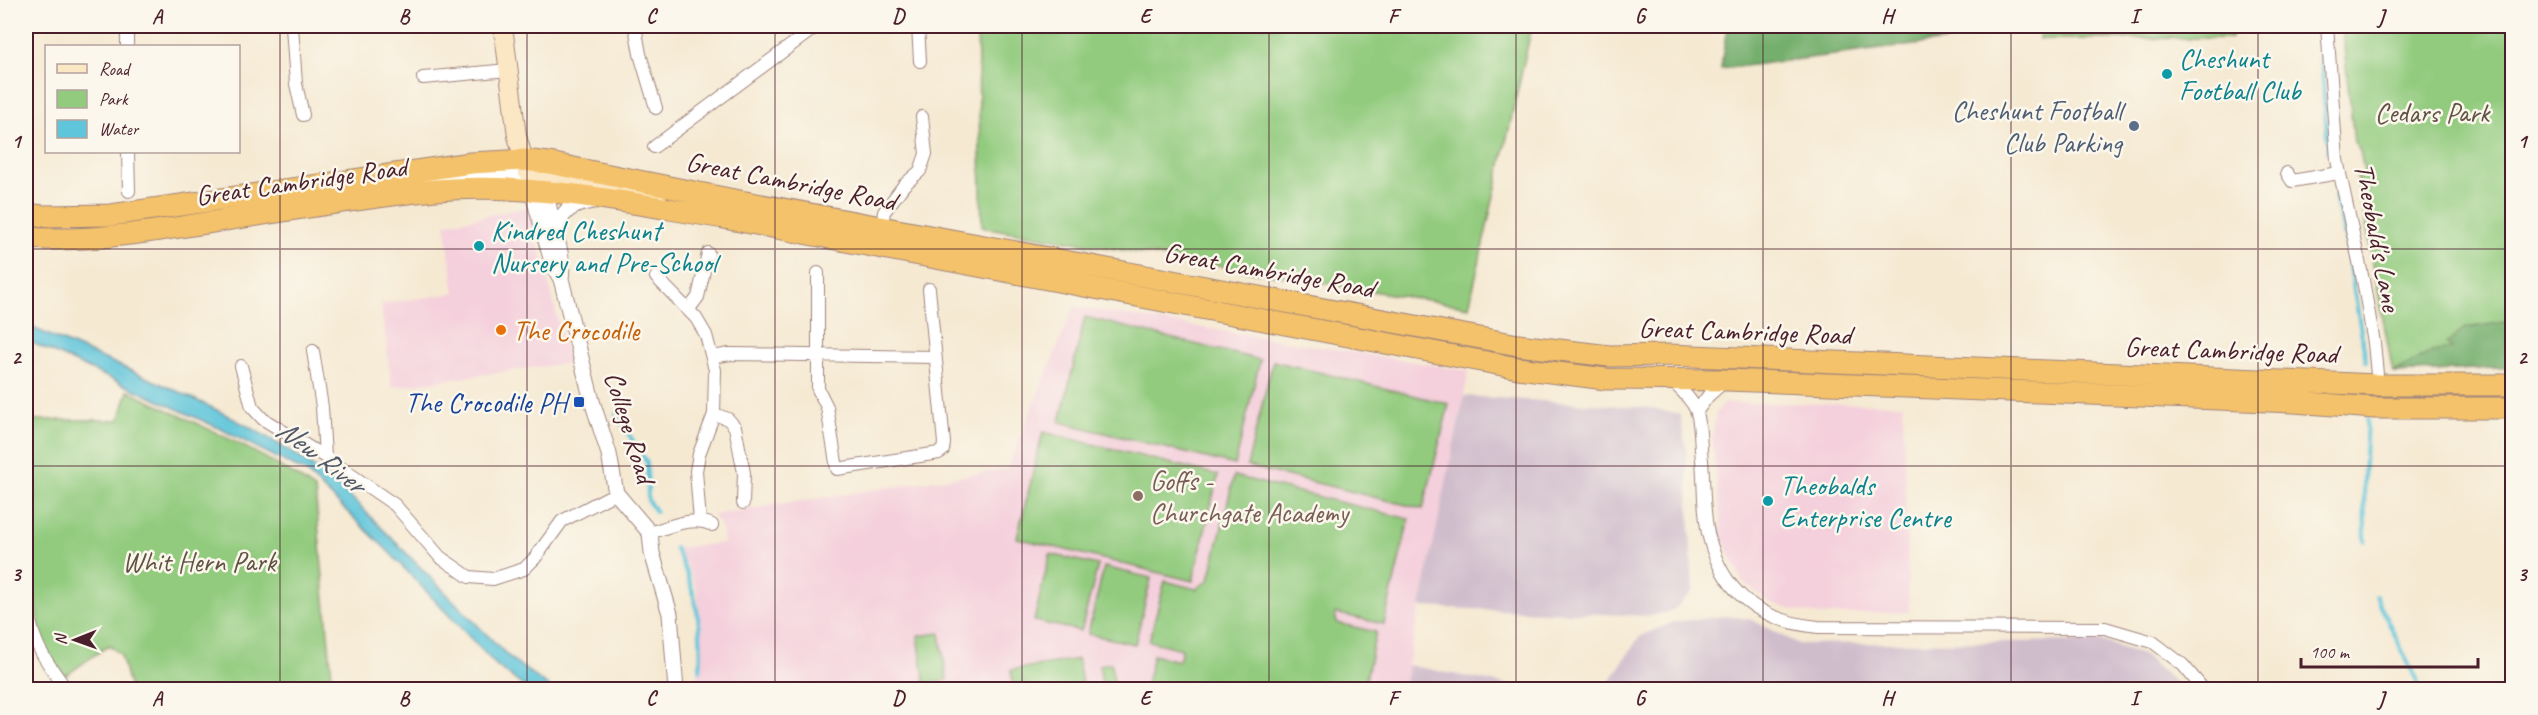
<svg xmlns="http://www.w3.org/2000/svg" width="2538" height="715" font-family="Caveat,sans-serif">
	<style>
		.built { fill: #f4cfdc }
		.industrial { fill: #d0bdcc }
		.green { fill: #92cb7e; stroke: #6e7554; stroke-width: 1.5 }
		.forest { fill: #75af6d; stroke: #60674c; stroke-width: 1.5 }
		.water { fill: #5ec5da; stroke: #547282; stroke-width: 1.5 }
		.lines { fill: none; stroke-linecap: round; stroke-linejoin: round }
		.stream { stroke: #5ec5da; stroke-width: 4 }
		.minor-casing { stroke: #a0847e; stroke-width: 14 }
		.tertiary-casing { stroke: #a0847e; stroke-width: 17 }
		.secondary-casing { stroke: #a0847e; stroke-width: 20 }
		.trunk-casing { stroke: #a0847e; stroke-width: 23 }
		.minor { stroke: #fff; stroke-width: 12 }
		.tertiary { stroke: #fff; stroke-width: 15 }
		.secondary { stroke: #fbe7c3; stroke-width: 18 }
		.trunk { stroke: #f4c26a; stroke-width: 21 }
		.grid { fill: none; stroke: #4a1f2b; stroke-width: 1.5; stroke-opacity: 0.55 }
		.culture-dot { fill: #0f9aa8; stroke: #fbf7ec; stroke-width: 2 }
		.service-dot { fill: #5c6f8a; stroke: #fbf7ec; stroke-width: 2 }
		.food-dot { fill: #e8710a; stroke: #fbf7ec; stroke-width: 2 }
		.transit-dot { fill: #1a4fb4; stroke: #fbf7ec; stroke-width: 2 }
		.education-dot { fill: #8d6e63; stroke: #fbf7ec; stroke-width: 2 }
		.labels { text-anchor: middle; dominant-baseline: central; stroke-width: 5; stroke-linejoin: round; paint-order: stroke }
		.culture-label { font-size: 28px; fill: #0d838f; stroke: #fbf7ec; text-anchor: start }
		.service-label { font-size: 28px; fill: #4e5e75; stroke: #fbf7ec; text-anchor: end }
		.park-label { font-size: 28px; fill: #605344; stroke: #fbf7ec }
		.street-label { font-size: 28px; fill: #4a1f2b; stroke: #fbf7ec }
		.food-label { font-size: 28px; fill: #c56008; stroke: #fbf7ec; text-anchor: start }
		.transit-label { font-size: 28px; fill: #164399; stroke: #fbf7ec; text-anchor: end }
		.education-label { font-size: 28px; fill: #785e54; stroke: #fbf7ec; text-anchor: start }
		.water-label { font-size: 30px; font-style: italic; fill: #515968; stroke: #fbf7ec }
		.neatline { fill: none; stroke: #4a1f2b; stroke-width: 2 }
		.grid-label { font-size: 20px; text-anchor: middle; font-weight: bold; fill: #4a1f2b }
	</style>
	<rect width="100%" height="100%" fill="#fbf7ec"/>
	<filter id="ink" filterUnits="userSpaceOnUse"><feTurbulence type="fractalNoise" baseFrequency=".0167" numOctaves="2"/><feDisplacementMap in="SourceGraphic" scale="12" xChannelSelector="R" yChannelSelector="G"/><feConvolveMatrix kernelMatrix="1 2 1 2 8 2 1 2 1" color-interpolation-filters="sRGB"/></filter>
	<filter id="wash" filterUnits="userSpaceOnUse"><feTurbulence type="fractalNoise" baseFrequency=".008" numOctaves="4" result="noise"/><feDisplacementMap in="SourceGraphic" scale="24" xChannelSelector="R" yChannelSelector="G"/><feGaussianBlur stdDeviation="1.35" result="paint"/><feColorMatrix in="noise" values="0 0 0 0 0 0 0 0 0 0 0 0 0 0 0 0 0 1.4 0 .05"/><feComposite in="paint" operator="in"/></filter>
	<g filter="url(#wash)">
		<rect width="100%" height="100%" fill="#f5e9d2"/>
		<path class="built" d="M 529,207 L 569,363 L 392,387 L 381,304 L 455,293 L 445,224 Z
			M 1074,307 L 1469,371 L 1403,689 L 693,688 L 702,657 L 697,590 L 688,568 L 677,548 L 724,543 L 722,527 L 712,515 L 1007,469 Z
			M 1726,403 L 1903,404 L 1909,612 L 1820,615 L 1785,608 L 1767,601 L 1742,581 L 1722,538 L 1712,436 L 1716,413 Z"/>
		<path class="industrial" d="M 1464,396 L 1652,408 L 1680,415 L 1686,448 L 1693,591 L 1673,610 L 1652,616 L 1420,607 Z
			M 1726,616 L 1750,619 L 1799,644 L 2102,641 L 2145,656 L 2183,689 L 1590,689 L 1610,681 L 1640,636 L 1674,622 Z
			M 1408,665 L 1528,689 L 1404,689 Z"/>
		<path class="green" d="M 977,26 L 1532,26 L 1469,307 L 982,227 Z
			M 1606,26 L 1688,26 L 1687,33 Z
			M 2039,26 L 2231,26 L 2231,38 L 2039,39 Z
			M 2342,26 L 2512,26 L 2512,367 L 2393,373 L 2357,176 L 2364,171 L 2360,151 L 2354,143 Z
			M 1085,317 L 1260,360 L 1235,465 L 1060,422 Z
			M 1273,361 L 1449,404 L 1423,509 L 1247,466 Z
			M 128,391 C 192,422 257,448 315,489 L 333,689 L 130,689 L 121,655 L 109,645 L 65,676 L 41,646 L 26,529 L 26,420 L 119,420 Z
			M 1043,432 L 1218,475 L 1193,581 L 1017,538 Z
			M 1234,476 L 1409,519 L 1384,624 L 1335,613 L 1337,623 L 1376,632 L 1364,689 L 1333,683 L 1331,690 L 1145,689 L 1153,655 L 1179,661 L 1182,649 L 1149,641 L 1165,581 L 1196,589 L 1209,580 Z
			M 1050,554 L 1098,565 L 1081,631 L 1034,621 Z
			M 1104,567 L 1151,578 L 1135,644 L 1088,634 Z
			M 940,633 L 947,680 L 925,684 L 918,636 Z
			M 1078,659 L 1083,689 L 1014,689 L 1011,670 Z
			M 1111,663 L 1115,689 L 1103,689 L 1099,665 Z"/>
		<path class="forest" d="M 1727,26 L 1949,26 L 1953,40 L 1721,69 Z
			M 2512,321 L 2512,367 L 2393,373 L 2428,353 L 2452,348 L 2446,343 L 2466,328 Z"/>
		<path class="water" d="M 26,325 C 133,373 250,414 343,489 L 510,658 L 552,689 L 527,689 L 496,665 L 386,549 L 307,473 L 221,429 L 26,340 Z"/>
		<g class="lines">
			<path class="stream" d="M 2319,26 L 2328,151
				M 2335,196 L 2345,236 L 2366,361
				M 616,414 L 647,463 L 648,501 L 656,512
				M 2365,541 L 2364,479 L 2367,418
				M 675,548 C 695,585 703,627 700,670
				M 2376,596 L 2421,690"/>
		</g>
	</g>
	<g filter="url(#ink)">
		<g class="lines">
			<g class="minor-casing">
				<path id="minor" d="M 127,26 L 127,46
					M 292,26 L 296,84 L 303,115
					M 635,26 L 640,54 L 656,108
					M 918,26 L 920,61
					M 2327,26 L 2337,160 L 2363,280 L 2374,343 L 2378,385
					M 423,78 L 508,70
					M 654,147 L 817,26
					M 128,152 L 129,191
					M 2287,173 L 2292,181 L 2339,173
					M 882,226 L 884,212 L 904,185 L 920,171 L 926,154 L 922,117
					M 818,273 L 818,389 L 827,407 L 837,469 L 939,453 L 943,450 L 944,443 L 929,289
					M 656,277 L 696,318 L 706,335 L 715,370 L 714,414 L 699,454 L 696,471 L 700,521
					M 689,309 L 698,297 L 708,253
					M 313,351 L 322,407 L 325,457
					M 713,357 L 730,354 L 935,357
					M 241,366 L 252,407 L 263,419 L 325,457 L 395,505 L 440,557 L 469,577 L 493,579 L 524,569 L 535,558 L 562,521 L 616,493
					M 1670,379 C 1679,388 1691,398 1696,410 C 1701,421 1700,447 1702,460 C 1704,484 1703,510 1708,533 C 1721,592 1759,621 1818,627 L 2105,628 L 2153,642 L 2183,665 L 2204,690
					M 1697,411 L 1708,396 L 1726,380
					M 714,414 L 728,419 L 735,427 L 744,473 L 743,503
					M 650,533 C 668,527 694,515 712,525
					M 26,594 C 30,639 40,654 67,690"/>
			</g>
			<g class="tertiary-casing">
				<path id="tertiary" d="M 424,179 C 441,177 525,170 535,177 C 547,186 548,207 552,220 C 557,241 564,258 561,279
					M 532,191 L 553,265 L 561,279 L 592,401 L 609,454 L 616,493 L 650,533 L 652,553 L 670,614 L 676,690
					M 556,235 C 559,212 571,204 593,201"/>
			</g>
			<g class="secondary-casing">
				<path id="secondary" d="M 503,26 L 517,136 L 527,171
					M 524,160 L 529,169 L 538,176 L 657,197"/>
			</g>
			<g class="trunk-casing">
				<path id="trunk" d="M 26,214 L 43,216 L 111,215 L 471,163 L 524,160 L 549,163 L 729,199 L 1518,345 L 1609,356 L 1669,355 L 2378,385 L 2512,385
					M 26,238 C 81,242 138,234 193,225 C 274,213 355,198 436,190 C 532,182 629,203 724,218 L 1518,368 L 1606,379 L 1726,380 L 2294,402 L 2375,408 L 2512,408"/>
			</g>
			<use href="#minor" class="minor"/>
			<use href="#tertiary" class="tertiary"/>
			<use href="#secondary" class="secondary"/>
			<use href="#trunk" class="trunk"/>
		</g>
	</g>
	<path class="grid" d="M 280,26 L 280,690M 527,26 L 527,690M 775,26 L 775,690M 1022,26 L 1022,690M 1269,26 L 1269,690M 1516,26 L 1516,690M 1763,26 L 1763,690M 2011,26 L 2011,690M 2258,26 L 2258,690M 26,249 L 2512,249M 26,466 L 2512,466"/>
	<g class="culture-dot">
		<circle cx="2167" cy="74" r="6"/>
		<circle cx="479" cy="246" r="6"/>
		<circle cx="1768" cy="501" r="6"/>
	</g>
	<circle class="service-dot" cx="2134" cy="126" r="6"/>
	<circle class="food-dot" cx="501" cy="330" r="6"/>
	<rect class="transit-dot" x="573" y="396" width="12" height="12" rx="3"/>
	<circle class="education-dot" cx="1138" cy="496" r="6"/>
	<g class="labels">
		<g class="culture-label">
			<text x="2179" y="58">Cheshunt<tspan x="2179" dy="32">Football Club</tspan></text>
			<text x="491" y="230">Kindred Cheshunt<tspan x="491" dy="32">Nursery and Pre-School</tspan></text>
			<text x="1780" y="485">Theobalds<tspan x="1780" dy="32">Enterprise Centre</tspan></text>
		</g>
		<g class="service-label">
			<text x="2122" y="110">Cheshunt Football<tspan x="2122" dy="32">Club Parking</tspan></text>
		</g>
		<g class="park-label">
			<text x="2432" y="112">Cedars Park</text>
			<text x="199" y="561">Whit Hern Park</text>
		</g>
		<g class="street-label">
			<text transform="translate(301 181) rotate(-8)">Great Cambridge Road</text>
			<text transform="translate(791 181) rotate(11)">Great Cambridge Road</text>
			<text transform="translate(2378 237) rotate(79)">Theobald's Lane</text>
			<text transform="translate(1269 270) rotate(10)">Great Cambridge Road</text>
			<text transform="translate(1745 331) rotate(2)">Great Cambridge Road</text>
			<text transform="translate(2231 350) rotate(2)">Great Cambridge Road</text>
			<text transform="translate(630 427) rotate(73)">College Road</text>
		</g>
		<g class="food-label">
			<text x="513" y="330">The Crocodile</text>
		</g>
		<g class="transit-label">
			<text x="567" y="402">The Crocodile PH</text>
		</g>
		<g class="education-label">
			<text x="1150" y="480">Goffs -<tspan x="1150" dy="32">Churchgate Academy</tspan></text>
		</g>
		<g class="water-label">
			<text transform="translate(321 456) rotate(37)">New River</text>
		</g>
	</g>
	<rect width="2538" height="715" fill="none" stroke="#fbf7ec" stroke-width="66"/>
	<rect x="45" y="45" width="195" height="108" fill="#fbf7ec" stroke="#b4a19f" stroke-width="1.5"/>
	<rect x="57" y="64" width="30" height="9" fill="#fbe7c3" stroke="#b4a19f" stroke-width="1.5"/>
	<text x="99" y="75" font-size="18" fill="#4a1f2b">Road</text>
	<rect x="57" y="90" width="30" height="18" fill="#92cb7e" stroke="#b4a19f" stroke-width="1.5"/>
	<text x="99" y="105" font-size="18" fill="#4a1f2b">Park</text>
	<rect x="57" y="120" width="30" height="18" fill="#5ec5da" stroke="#b4a19f" stroke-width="1.5"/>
	<text x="99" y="135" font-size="18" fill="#4a1f2b">Water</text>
	<g transform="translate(75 640) rotate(269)" stroke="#fbf7ec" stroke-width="4.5" paint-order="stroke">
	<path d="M0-4.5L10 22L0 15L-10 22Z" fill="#4a1f2b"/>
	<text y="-9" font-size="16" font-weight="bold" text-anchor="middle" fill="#4a1f2b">N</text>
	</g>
	<path d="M2301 658v9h177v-9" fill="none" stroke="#4a1f2b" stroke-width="3"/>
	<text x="2310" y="658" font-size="18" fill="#4a1f2b" stroke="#fbf7ec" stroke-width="4.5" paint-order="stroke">100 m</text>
	<rect x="33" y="33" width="2472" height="649" class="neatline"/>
	<g class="grid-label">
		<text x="157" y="23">A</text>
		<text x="404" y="23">B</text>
		<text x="651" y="23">C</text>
		<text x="898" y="23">D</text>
		<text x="1145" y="23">E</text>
		<text x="1393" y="23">F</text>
		<text x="1640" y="23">G</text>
		<text x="1887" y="23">H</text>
		<text x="2134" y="23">I</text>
		<text x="2381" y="23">J</text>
		<text x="16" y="148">1</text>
		<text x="2522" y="148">1</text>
		<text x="16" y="364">2</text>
		<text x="2522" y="364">2</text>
		<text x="16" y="581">3</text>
		<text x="2522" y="581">3</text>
		<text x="157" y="705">A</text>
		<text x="404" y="705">B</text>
		<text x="651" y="705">C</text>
		<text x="898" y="705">D</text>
		<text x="1145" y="705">E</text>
		<text x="1393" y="705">F</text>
		<text x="1640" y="705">G</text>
		<text x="1887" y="705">H</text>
		<text x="2134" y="705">I</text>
		<text x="2381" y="705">J</text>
	</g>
</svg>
